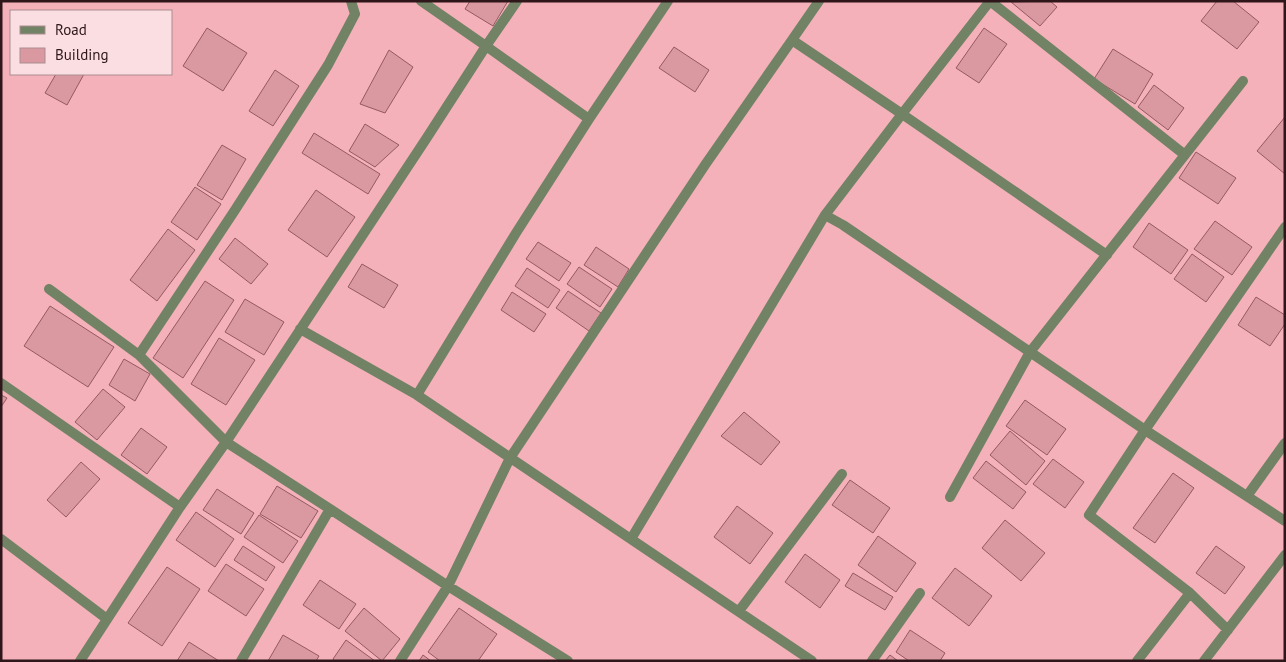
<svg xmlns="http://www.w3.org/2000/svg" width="1286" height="662" font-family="'PT Sans',sans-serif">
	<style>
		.building { fill: #da98a0; stroke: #955961 }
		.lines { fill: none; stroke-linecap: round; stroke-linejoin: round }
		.minor { stroke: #728265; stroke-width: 10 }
	</style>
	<rect width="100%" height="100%" fill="#f4b1b9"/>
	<path class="building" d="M 470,1 L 508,1 L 493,26 L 465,9 Z
		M 1050,1 L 1057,7 L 1040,26 L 1011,2 Z
		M 1217,1 L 1233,1 L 1259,22 L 1237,49 L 1201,21 Z
		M 207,28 L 247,53 L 223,91 L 183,66 Z
		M 984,28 L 1007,44 L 979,83 L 956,68 Z
		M 674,47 L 709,70 L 695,92 L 659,68 Z
		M 1113,49 L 1153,74 L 1135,104 L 1094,79 Z
		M 389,50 L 413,67 L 385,113 L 360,104 Z
		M 275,70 L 299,86 L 273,126 L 249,111 Z
		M 56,74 L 84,74 L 67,105 L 45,93 Z
		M 1154,85 L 1184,108 L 1168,130 L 1138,107 Z
		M 1285,117 L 1285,174 L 1257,151 Z
		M 365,124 L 399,145 L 375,167 L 349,151 Z
		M 314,133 L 380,174 L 368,194 L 302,153 Z
		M 222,145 L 246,159 L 222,200 L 197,185 Z
		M 1196,152 L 1236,178 L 1218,204 L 1179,178 Z
		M 195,187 L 221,204 L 197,240 L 171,222 Z
		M 316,190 L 355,217 L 327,257 L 288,230 Z
		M 1215,221 L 1252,247 L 1232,275 L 1194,249 Z
		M 1149,223 L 1188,250 L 1171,274 L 1133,247 Z
		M 168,229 L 195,250 L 157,301 L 130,280 Z
		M 235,238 L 268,264 L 251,284 L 219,259 Z
		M 538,242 L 571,263 L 559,281 L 526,259 Z
		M 596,247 L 629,269 L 618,287 L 584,265 Z
		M 1192,254 L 1224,277 L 1206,302 L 1174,279 Z
		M 362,264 L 398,285 L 384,308 L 348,287 Z
		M 579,267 L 612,289 L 600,307 L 567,284 Z
		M 527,268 L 560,290 L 548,308 L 515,286 Z
		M 205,281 L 234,300 L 183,378 L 153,358 Z
		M 568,291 L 601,313 L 589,331 L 556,308 Z
		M 512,292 L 546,314 L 534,332 L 501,310 Z
		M 1256,297 L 1285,315 L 1285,324 L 1270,346 L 1238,325 Z
		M 245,299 L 284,322 L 264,355 L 225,332 Z
		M 50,306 L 114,347 L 88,387 L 24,346 Z
		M 219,338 L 255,360 L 226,405 L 191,384 Z
		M 124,359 L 150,374 L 135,401 L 109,385 Z
		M 103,389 L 125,407 L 97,440 L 75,422 Z
		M 1,395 L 7,398 L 1,407 Z
		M 1025,400 L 1066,429 L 1047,455 L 1006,426 Z
		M 744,412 L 780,442 L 761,465 L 721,436 Z
		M 141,428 L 167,447 L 147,474 L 121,455 Z
		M 1010,431 L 1045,461 L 1026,485 L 990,455 Z
		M 1053,459 L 1084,482 L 1065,508 L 1033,484 Z
		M 986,461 L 1026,492 L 1013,509 L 973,478 Z
		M 81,462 L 100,479 L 66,517 L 47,500 Z
		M 1173,473 L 1194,488 L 1155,543 L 1133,528 Z
		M 850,480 L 890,508 L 873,533 L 832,505 Z
		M 277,486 L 318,511 L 301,538 L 260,514 Z
		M 217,489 L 254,513 L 241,534 L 203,510 Z
		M 737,506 L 773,533 L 750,564 L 714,537 Z
		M 196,512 L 234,539 L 215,567 L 176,540 Z
		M 259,515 L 298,541 L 283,563 L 244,537 Z
		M 1005,520 L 1045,553 L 1021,581 L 982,548 Z
		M 878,536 L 916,563 L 896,592 L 858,565 Z
		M 243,546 L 275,567 L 266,581 L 234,560 Z
		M 1216,546 L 1245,567 L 1225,594 L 1196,573 Z
		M 805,554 L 840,580 L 820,608 L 785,582 Z
		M 226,564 L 264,589 L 246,616 L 208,591 Z
		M 167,567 L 200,589 L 162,646 L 128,623 Z
		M 955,568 L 992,596 L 969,626 L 932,598 Z
		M 853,573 L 893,597 L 885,610 L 845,586 Z
		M 320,580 L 356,604 L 339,629 L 303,605 Z
		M 364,608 L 400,639 L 382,661 L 345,631 Z
		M 459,608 L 497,634 L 478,661 L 440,661 L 428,652 Z
		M 910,630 L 945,653 L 940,661 L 909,661 L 896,652 Z
		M 283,635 L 319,656 L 316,661 L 268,661 Z
		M 346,640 L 375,661 L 335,661 L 333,659 Z
		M 189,642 L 219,661 L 177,661 Z
		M 423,655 L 431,661 L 419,661 Z
		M 890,655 L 898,661 L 885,661 Z"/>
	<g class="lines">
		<path class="minor" d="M 421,1 L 486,46 L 589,119
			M 517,1 L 486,46 L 426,139 L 226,442 L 330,509 L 448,586 L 568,661
			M 792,40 L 819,1
			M 1243,81 L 1030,352 L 1145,430 L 1285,521
			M 825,215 L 843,225 L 1030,352 L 950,497
			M 49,289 L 139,355 L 226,442 L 180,507 L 80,661
			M 300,329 L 417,395 L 812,661
			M 139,355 L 235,210 L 328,65 L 355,14 L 351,1
			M 1,383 L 180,507
			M 417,395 L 516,233 L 589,119 L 668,1
			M 1247,496 L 1285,443
			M 1,539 L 107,619
			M 631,539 L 825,215 L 902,114 L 1107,255
			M 739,611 L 842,474
			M 1228,630 L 1190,593 L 1089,515 L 1145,430 L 1285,227
			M 241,661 L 330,509
			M 400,661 L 448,586 L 510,458 L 705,165 L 792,40 L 902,114 L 990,1 L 1185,155
			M 872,661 L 920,593
			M 1137,661 L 1190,593
			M 1204,661 L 1285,555"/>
	</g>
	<rect width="1286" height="662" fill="none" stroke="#2e161a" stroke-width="5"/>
	<rect x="10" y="10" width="162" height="65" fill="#fbdee1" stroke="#a98e91"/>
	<rect x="20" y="26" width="25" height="8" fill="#728265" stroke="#a98e91"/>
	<text x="55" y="35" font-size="15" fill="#2e161a">Road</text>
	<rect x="20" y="48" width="25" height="15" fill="#da98a0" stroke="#a98e91"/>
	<text x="55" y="60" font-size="15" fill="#2e161a">Building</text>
</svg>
